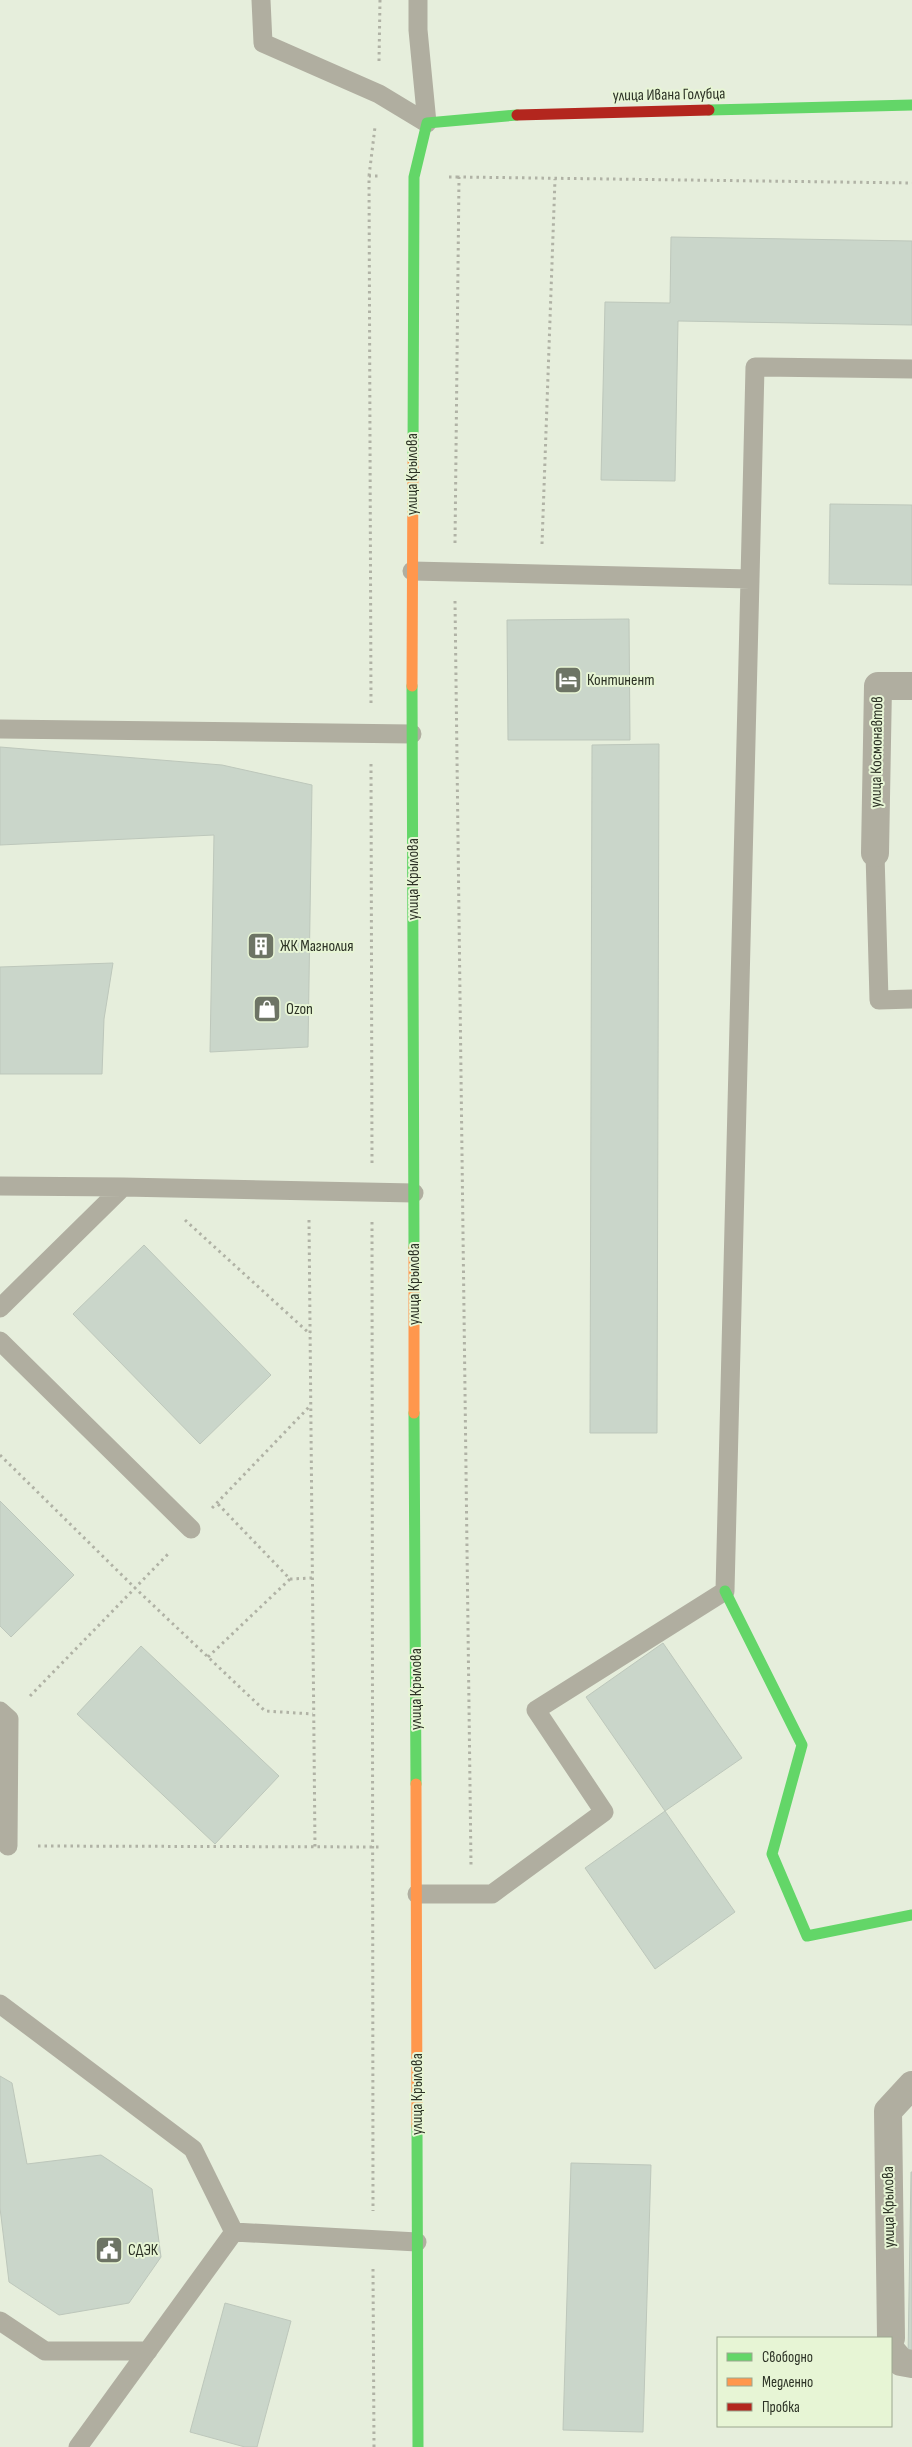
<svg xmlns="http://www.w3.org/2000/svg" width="912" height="2447" font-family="'Sofia Sans Condensed',sans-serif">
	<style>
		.building { fill: #cad6ca; stroke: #bdc7bb }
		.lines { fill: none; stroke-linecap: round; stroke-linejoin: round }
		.path { stroke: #b0b2a5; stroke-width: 3; stroke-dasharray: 2.5 4; stroke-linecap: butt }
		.lane { stroke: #b0aea0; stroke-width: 19 }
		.street { stroke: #b0aea0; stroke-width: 28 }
		.fast { stroke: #63d668; stroke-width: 11 }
		.slow { stroke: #ff974d; stroke-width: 11 }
		.jam { stroke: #b3261e; stroke-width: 11 }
		.labels { text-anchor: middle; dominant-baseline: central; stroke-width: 4; stroke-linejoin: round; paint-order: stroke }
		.street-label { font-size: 16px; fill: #2c3225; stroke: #e7f5d5 }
		.poi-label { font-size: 16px; fill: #2c3225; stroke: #e7f5d5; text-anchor: start }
	</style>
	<rect width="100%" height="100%" fill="#e6eedc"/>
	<path class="building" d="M 671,237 L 912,241 L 912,325 L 678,321 L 675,481 L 601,480 L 605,302 L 670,303 Z
		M 830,504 L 912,505 L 912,585 L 829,584 Z
		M 629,619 L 630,740 L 508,740 L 507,620 Z
		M 659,744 L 657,1433 L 590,1433 L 592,745 Z
		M 0,747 L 222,765 L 312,785 L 308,1047 L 210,1052 L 214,835 L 0,845 Z
		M 113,963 L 104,1019 L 102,1074 L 0,1074 L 0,967 Z
		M 144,1245 L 271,1375 L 200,1444 L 73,1314 Z
		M 0,1501 L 74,1575 L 11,1637 L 0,1626 Z
		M 663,1643 L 742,1758 L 665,1811 L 586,1697 Z
		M 141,1646 L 279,1776 L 215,1844 L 77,1714 Z
		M 665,1811 L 735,1912 L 655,1969 L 585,1868 Z
		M 0,2076 L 12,2083 L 27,2164 L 101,2155 L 152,2189 L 161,2257 L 129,2303 L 59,2315 L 9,2282 L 0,2208 Z
		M 571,2163 L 651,2165 L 643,2432 L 563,2430 Z
		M 911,2172 L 912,2172 L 912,2357 L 908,2357 Z
		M 225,2303 L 291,2321 L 257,2447 L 245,2447 L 190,2432 Z"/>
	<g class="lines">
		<path class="path" d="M 379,61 L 380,0
			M 369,176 L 375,127
			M 449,177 L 459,177
			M 455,543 L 459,177 L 912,183
			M 542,544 L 555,179
			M 455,601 L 471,1865
			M 371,703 L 369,176 L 381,176
			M 371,764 L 372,1163
			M 185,1220 L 310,1334
			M 309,1220 L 315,1847
			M 372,1222 L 373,2211
			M 0,1455 L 135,1588 L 265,1711 L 313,1714
			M 212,1508 L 310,1406
			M 290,1579 L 312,1578
			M 208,1657 L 290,1579 L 217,1503
			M 30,1696 L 170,1552
			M 38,1846 L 381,1847
			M 373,2269 L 374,2447"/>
		<path class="lane" d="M 261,0 L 263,43 L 379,94 L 427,123
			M 418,0 L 418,30 L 427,123
			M 412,571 L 750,579 L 755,367 L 912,369
			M 0,729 L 412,734
			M 875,853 L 879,1000 L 912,999
			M 0,1186 L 123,1187
			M 0,1308 L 123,1187 L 414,1193
			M 0,1341 L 191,1529
			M 0,1711 L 9,1719 L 8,1846
			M 417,1894 L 492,1894 L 604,1812 L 536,1710 L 725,1591 L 750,579
			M 0,2004 L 193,2149 L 234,2232 L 417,2242
			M 0,2321 L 45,2351 L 148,2351
			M 78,2447 L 234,2232"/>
		<path class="street" d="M 875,853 L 878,686 L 912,686
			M 891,2338 L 888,2111 L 912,2085
			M 891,2350 L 901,2362 L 912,2364"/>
		<path class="fast" d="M 709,110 L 912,105
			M 413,460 L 414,177 L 427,123 L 517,115
			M 412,686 L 414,1248
			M 414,1413 L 416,1784
			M 725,1591 L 802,1745 L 772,1854 L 807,1936 L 912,1915
			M 417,2126 L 418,2447"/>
		<path class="slow" d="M 412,686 L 413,460
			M 414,1248 L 414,1413
			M 416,1784 L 417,2126"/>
		<path class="jam" d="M 517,115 L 709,110"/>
	</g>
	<defs>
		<g id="hotel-square" transform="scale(1.4375)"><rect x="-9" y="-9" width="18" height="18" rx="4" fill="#6d7465" stroke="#e7f5d5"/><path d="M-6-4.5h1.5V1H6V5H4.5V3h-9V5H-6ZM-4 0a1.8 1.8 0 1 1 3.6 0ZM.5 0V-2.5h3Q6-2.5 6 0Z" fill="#fff"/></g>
		<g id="building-square" transform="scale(1.4375)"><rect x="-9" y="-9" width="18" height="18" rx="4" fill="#6d7465" stroke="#e7f5d5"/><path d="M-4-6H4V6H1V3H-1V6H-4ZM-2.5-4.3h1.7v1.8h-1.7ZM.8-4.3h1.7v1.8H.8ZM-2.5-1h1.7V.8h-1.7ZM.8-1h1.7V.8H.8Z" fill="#fff"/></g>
		<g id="shop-square" transform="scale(1.4375)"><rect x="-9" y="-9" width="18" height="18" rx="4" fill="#6d7465" stroke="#e7f5d5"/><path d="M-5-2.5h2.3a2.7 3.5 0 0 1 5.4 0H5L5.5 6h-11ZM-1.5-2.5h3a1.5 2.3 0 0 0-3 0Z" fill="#fff"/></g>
		<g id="civic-square" transform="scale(1.4375)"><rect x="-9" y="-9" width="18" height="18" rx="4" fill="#6d7465" stroke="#e7f5d5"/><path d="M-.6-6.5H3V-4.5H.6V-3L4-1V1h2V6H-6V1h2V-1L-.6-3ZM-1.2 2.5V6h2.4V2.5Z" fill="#fff"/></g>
	</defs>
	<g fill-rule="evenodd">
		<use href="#hotel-square" x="568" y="680"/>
		<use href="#building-square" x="261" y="946"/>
		<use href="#shop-square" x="267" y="1009"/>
		<use href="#civic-square" x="109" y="2250"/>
	</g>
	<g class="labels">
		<g class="street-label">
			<text transform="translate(669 95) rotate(-1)">улица Ивана Голубца</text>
			<text transform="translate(412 474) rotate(-90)">улица Крылова</text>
			<text transform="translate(877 752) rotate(-89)">улица Космонавтов</text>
			<text transform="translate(413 879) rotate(-90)">улица Крылова</text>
			<text transform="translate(414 1284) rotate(-90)">улица Крылова</text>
			<text transform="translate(416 1689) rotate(-90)">улица Крылова</text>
			<text transform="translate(417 2094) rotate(-90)">улица Крылова</text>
			<text transform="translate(889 2207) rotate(-91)">улица Крылова</text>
		</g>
		<g class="poi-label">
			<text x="587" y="680">Континент</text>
			<text x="280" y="946">ЖК Магнолия</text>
			<text x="286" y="1009">Ozon</text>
			<text x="128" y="2250">СДЭК</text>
		</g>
	</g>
	<rect x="717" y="2337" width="175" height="90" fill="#e7f5d5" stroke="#9ca78f"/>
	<rect x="727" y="2353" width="25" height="8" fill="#63d668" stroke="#9ca78f"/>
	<text x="762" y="2362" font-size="15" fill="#2c3225">Свободно</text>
	<rect x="727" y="2378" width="25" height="8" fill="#ff974d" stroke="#9ca78f"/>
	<text x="762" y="2387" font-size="15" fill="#2c3225">Медленно</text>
	<rect x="727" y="2403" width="25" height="8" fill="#b3261e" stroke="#9ca78f"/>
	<text x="762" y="2412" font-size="15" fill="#2c3225">Пробка</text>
</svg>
